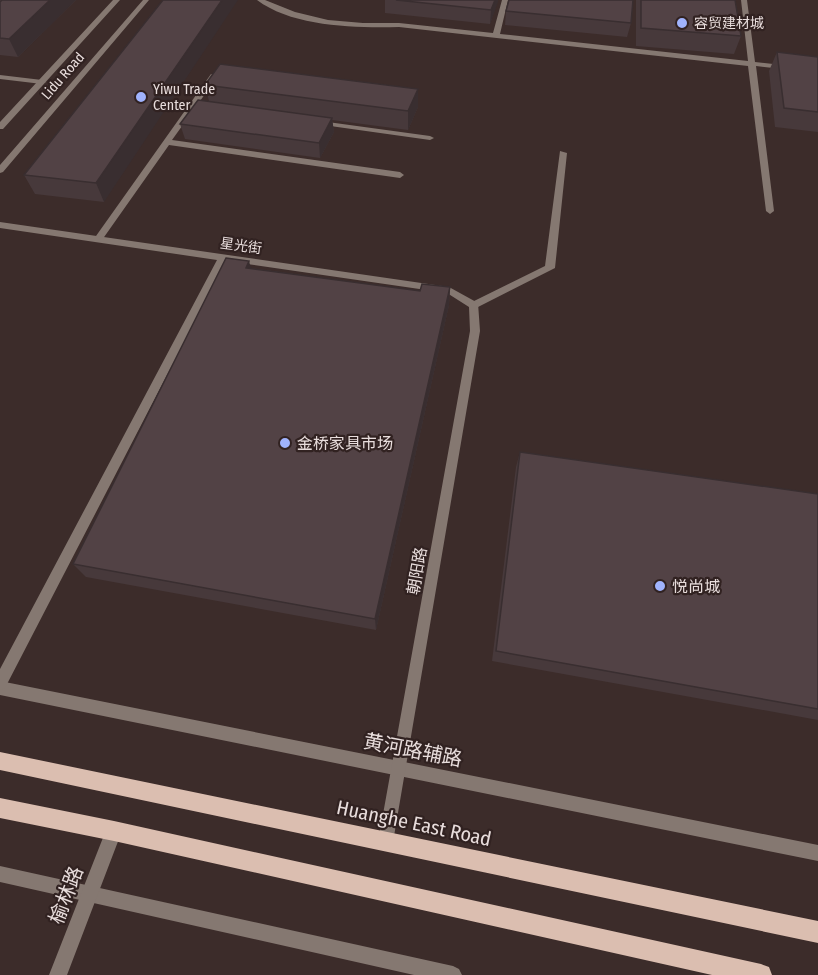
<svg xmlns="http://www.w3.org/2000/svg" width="818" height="975" font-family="'Fira Sans Condensed','Noto Sans SC',sans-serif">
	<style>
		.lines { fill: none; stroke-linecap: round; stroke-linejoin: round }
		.service { fill: #857871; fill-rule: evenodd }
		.minor { fill: #857871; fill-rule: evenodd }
		.tertiary { fill: #857871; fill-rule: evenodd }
		.primary { fill: #dbbeb0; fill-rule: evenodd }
		.wall { fill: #47393b }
		.shaded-wall { fill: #392e30 }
		.building { fill: #524245; stroke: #392e30; stroke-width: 1.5 }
		.poi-dot { fill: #a0b3fd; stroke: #312221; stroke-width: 2 }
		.labels { text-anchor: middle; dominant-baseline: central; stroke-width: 4.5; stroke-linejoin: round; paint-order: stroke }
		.far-poi-label { font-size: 14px; fill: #e8dddc; stroke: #312221; text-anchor: start }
		.far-street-label { font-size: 14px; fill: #e8dddc; stroke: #312221 }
		.poi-label { font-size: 16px; fill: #e8dddc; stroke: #312221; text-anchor: start }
		.street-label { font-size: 16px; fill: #e8dddc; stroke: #312221 }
		.near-street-label { font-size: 20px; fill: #e8dddc; stroke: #312221 }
	</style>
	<rect width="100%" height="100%" fill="#3c2c2a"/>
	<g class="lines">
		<path class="service" d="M 257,0 L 265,0 L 295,12 L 328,20 L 363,23 L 399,23 L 493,33 L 502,0 L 508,0 L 500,34 L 748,61 L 741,0 L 747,0 L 755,62 L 818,69 L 818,73 L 756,66 L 774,211 L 770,214 L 766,211 L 748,66 L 399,27 C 355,28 293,27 257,0 Z
			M 211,74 L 218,76 L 172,140 L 400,172 L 404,175 L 400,178 L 169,145 L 102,240 L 96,240 L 96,236 Z
			M 0,75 L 42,80 L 46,82 L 42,84 L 0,79 Z
			M 313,120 L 430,136 L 434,138 L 430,140 L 316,124 L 313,124 Z
			M 560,151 L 567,153 L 555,268 L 478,307 L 470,307 L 470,303 L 545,266 Z
			M 0,681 L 818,845 L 818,861 L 0,695 Z
			M 0,866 L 453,966 L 459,969 L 462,975 L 414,975 L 0,882 Z"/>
		<path class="minor" d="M 0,222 L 449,287 L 478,303 L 480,331 L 392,848 L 386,850 L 380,848 L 378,842 L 470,331 L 469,307 L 447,293 L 226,261 L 5,688 L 0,690 L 0,669 L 217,260 L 0,228 Z
			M 114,823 L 120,825 L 122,831 L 67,975 L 49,975 L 108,825 Z"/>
		<path class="tertiary" d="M 113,0 L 120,0 L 3,129 L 0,129 L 0,122 Z
			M 143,0 L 149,0 L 3,172 L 0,173 L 0,165 Z"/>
		<path class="primary" d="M 0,752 L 818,921 L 818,943 L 0,770 Z
			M 0,798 L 114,821 L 761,964 L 769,967 L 772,975 L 712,975 L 114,841 L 0,818 Z"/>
	</g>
	<path class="wall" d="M 0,0 L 76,0 L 18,57 L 0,55 Z
		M 163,0 L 104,202 L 35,194 L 24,175 Z
		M 385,0 L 498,0 L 490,24 L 385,13 Z
		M 636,0 L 735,0 L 741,36 L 734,54 L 636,46 Z
		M 506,11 L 631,23 L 627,37 L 505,25 Z
		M 777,52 L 818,57 L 818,132 L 775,127 L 769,71 Z
		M 205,85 L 418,89 L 418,107 L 408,130 L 332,120 L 334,132 L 320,158 L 185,139 L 180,124 L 209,101 Z
		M 251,268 L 420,291 L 450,287 L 449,305 L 376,630 L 86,577 L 73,564 Z
		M 520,452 L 818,494 L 818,720 L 492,661 L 516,467 Z"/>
	<path class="shaded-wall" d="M 50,0 L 76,0 L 18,57 L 9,39 Z
		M 222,0 L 238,0 L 104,202 L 96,183 Z
		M 495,0 L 498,0 L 498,2 L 490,24 L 491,10 Z
		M 418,89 L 418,107 L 408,130 L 408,111 Z
		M 332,118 L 334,132 L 320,158 L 319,143 Z
		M 249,261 L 254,280 L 246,268 Z
		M 450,287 L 449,305 L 376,630 L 375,619 Z"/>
	<path class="building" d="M 2,0 L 50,0 L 9,39 L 0,38 L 0,2 Z
		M 163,0 L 222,0 L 96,183 L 24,175 Z
		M 396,0 L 495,0 L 491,10 Z
		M 509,0 L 633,0 L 631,23 L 506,11 Z
		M 641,0 L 735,0 L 741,36 L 641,28 Z
		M 777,52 L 818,57 L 818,112 L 784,108 Z
		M 220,64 L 418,89 L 408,111 L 205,85 Z
		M 198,100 L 332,118 L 319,143 L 180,124 Z
		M 226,258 L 249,261 L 246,268 L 420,291 L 422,284 L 450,287 L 375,619 L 73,564 Z
		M 520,452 L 818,494 L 818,709 L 496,651 Z"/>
	<g class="poi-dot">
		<circle cx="682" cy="23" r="6"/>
		<circle cx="141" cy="97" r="6"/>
		<circle cx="285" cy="443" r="6"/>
		<circle cx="660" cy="586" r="6"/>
	</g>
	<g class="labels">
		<g class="far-poi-label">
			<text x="694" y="23">容贸建材城</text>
			<text x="153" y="89">Yiwu Trade<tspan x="153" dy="16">Center</tspan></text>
		</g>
		<g class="far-street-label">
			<text transform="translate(63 76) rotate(-49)">Lidu Road</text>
			<text transform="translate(241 246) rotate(8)">星光街</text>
		</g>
		<g class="poi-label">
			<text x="297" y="443">金桥家具市场</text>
			<text x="672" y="586">悦尚城</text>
		</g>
		<g class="street-label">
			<text transform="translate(417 571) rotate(-80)">朝阳路</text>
		</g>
		<g class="near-street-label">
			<text transform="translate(413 750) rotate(11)">黄河路辅路</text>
			<text transform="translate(414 823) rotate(12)">Huanghe East Road</text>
			<text transform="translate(66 895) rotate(-69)">榆林路</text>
		</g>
	</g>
</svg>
